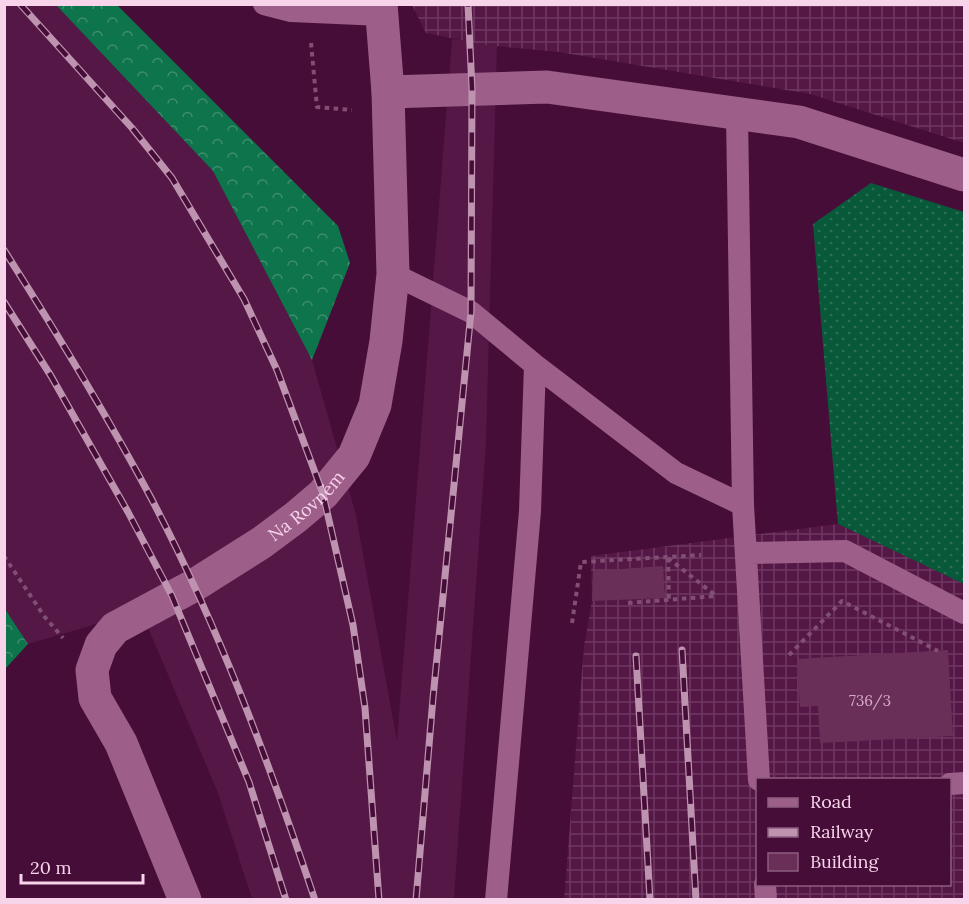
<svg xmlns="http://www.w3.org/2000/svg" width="969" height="904" font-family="Lora,serif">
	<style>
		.built { fill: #551746 }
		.industrial { fill: url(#industrial-grid); fill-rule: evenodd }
		.grass { fill: url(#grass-dots) }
		.forest { fill: url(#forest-crowns) }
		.building { fill: #6a2f59 }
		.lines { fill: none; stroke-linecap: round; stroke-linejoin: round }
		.path { stroke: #814f74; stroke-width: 4; stroke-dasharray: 4.5 4.5; stroke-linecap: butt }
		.service { stroke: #9d5e89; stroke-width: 22 }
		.minor { stroke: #9d5e89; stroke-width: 33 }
		.rail-casing { stroke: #bd93b0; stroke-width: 7 }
		.rail { stroke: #460d38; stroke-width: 4.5; stroke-dasharray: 14; stroke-linecap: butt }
		.labels { text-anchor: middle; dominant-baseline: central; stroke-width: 6; stroke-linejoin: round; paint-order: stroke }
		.number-label { font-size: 15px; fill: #d4abc6 }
		.street-label { font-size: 18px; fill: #f8d4eb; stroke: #460d38 }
	</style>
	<defs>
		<pattern id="industrial-grid" width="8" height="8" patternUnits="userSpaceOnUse" patternTransform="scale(1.5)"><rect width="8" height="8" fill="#551746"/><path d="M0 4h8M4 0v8" fill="none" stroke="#6e3861"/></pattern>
		<pattern id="grass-dots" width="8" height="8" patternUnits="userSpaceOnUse" patternTransform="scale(1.5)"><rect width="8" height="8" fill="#085939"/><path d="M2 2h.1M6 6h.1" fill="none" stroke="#2d7056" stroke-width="1.8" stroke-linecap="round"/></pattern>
		<pattern id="forest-crowns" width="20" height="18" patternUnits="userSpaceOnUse" patternTransform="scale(1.5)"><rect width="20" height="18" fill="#0e744b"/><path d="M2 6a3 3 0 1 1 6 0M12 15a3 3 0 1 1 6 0" fill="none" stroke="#3e8d6e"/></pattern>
	</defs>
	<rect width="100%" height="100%" fill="#460d38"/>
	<path class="built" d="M 4,5 L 56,5 L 213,171 L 312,360 L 356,515 L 397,741 L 452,39 L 497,46 L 486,442 L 454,899 L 252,899 L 218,793 L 141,611 L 28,644 L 5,609 Z"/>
	<path class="industrial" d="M 412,5 L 964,5 L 964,143 L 810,94 L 559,52 L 485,45 L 426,33 Z
		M 838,524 L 964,584 L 964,899 L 564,900 L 584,646 L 592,601 L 591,556 ZM 758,780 L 950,780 L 950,884 L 758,884 Z"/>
	<path class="grass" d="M 871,183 L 964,212 L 964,584 L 838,524 L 813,224 Z"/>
	<path class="forest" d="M 56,5 L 117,5 L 338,226 L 350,263 L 312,360 L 213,171 Z
		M 5,609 L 28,644 L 5,669 L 4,669 Z"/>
	<path class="building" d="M 663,566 L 665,598 L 592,601 L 593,571 Z
		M 948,650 L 953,736 L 820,743 L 818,706 L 800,707 L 797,659 Z"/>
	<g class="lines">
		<path class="path" d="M 311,43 L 317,107 L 352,110
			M 4,556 L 44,616 L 63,638
			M 668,558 L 715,595
			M 668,558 L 669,600
			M 628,603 L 716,596
			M 572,623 L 581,562 L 701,555
			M 789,655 L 842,601 L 938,651"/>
		<path class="service" d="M 264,4 L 291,11 L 382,15
			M 737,114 L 743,505 L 759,780
			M 393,274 L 471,312 L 535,365 L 676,473 L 743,505
			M 746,553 L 845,551 L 964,613
			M 950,784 L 964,783
			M 765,884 L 766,900
			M 496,900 L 530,511 L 535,365"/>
		<g class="minor">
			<path d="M 388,92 L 547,87 L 799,122 L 964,175"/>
			<path id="s1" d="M 185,900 L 121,743 L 95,698 L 92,670 L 101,645 L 115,628 L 193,586 L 261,543 L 296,517 L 323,494 L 354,456 L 375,405 L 386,341 L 393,274 L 388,92 L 381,4"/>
		</g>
		<g class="rail-casing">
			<path id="rail" d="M 20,4 L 132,128 L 172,178 L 244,299 L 277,370 L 323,494 L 353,625 L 365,708 L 379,900
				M 4,250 C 55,330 105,412 150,496 C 218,625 269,762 315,900
				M 4,302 L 51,376 L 128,512 L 172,596 L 249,782 L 286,900
				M 682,650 L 696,900
				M 636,656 L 650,900
				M 416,900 L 433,698 L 471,312 L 472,89 L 468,4"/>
		</g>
		<use href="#rail" class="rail"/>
	</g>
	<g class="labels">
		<g class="number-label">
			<text x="870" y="700">736/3</text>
		</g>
		<g class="street-label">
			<text stroke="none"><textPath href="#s1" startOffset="526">Na Rovném</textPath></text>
		</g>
	</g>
	<rect width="969" height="904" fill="none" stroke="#f8d4eb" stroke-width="12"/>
	<rect x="756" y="778" width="195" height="108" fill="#460d38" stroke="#8d5d80" stroke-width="1.5"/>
	<rect x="768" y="798" width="30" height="9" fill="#9d5e89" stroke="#8d5d80" stroke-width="1.5"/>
	<text x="810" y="808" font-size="18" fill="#f8d4eb">Road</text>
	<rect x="768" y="828" width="30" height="9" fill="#bd93b0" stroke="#8d5d80" stroke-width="1.5"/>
	<text x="810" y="838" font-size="18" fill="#f8d4eb">Railway</text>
	<rect x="768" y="853" width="30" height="18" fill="#6a2f59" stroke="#8d5d80" stroke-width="1.5"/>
	<text x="810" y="868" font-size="18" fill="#f8d4eb">Building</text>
	<path d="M21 874v9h122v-9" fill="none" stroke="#f8d4eb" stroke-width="3"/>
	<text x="30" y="874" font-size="18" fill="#f8d4eb" stroke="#460d38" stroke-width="4.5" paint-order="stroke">20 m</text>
</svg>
